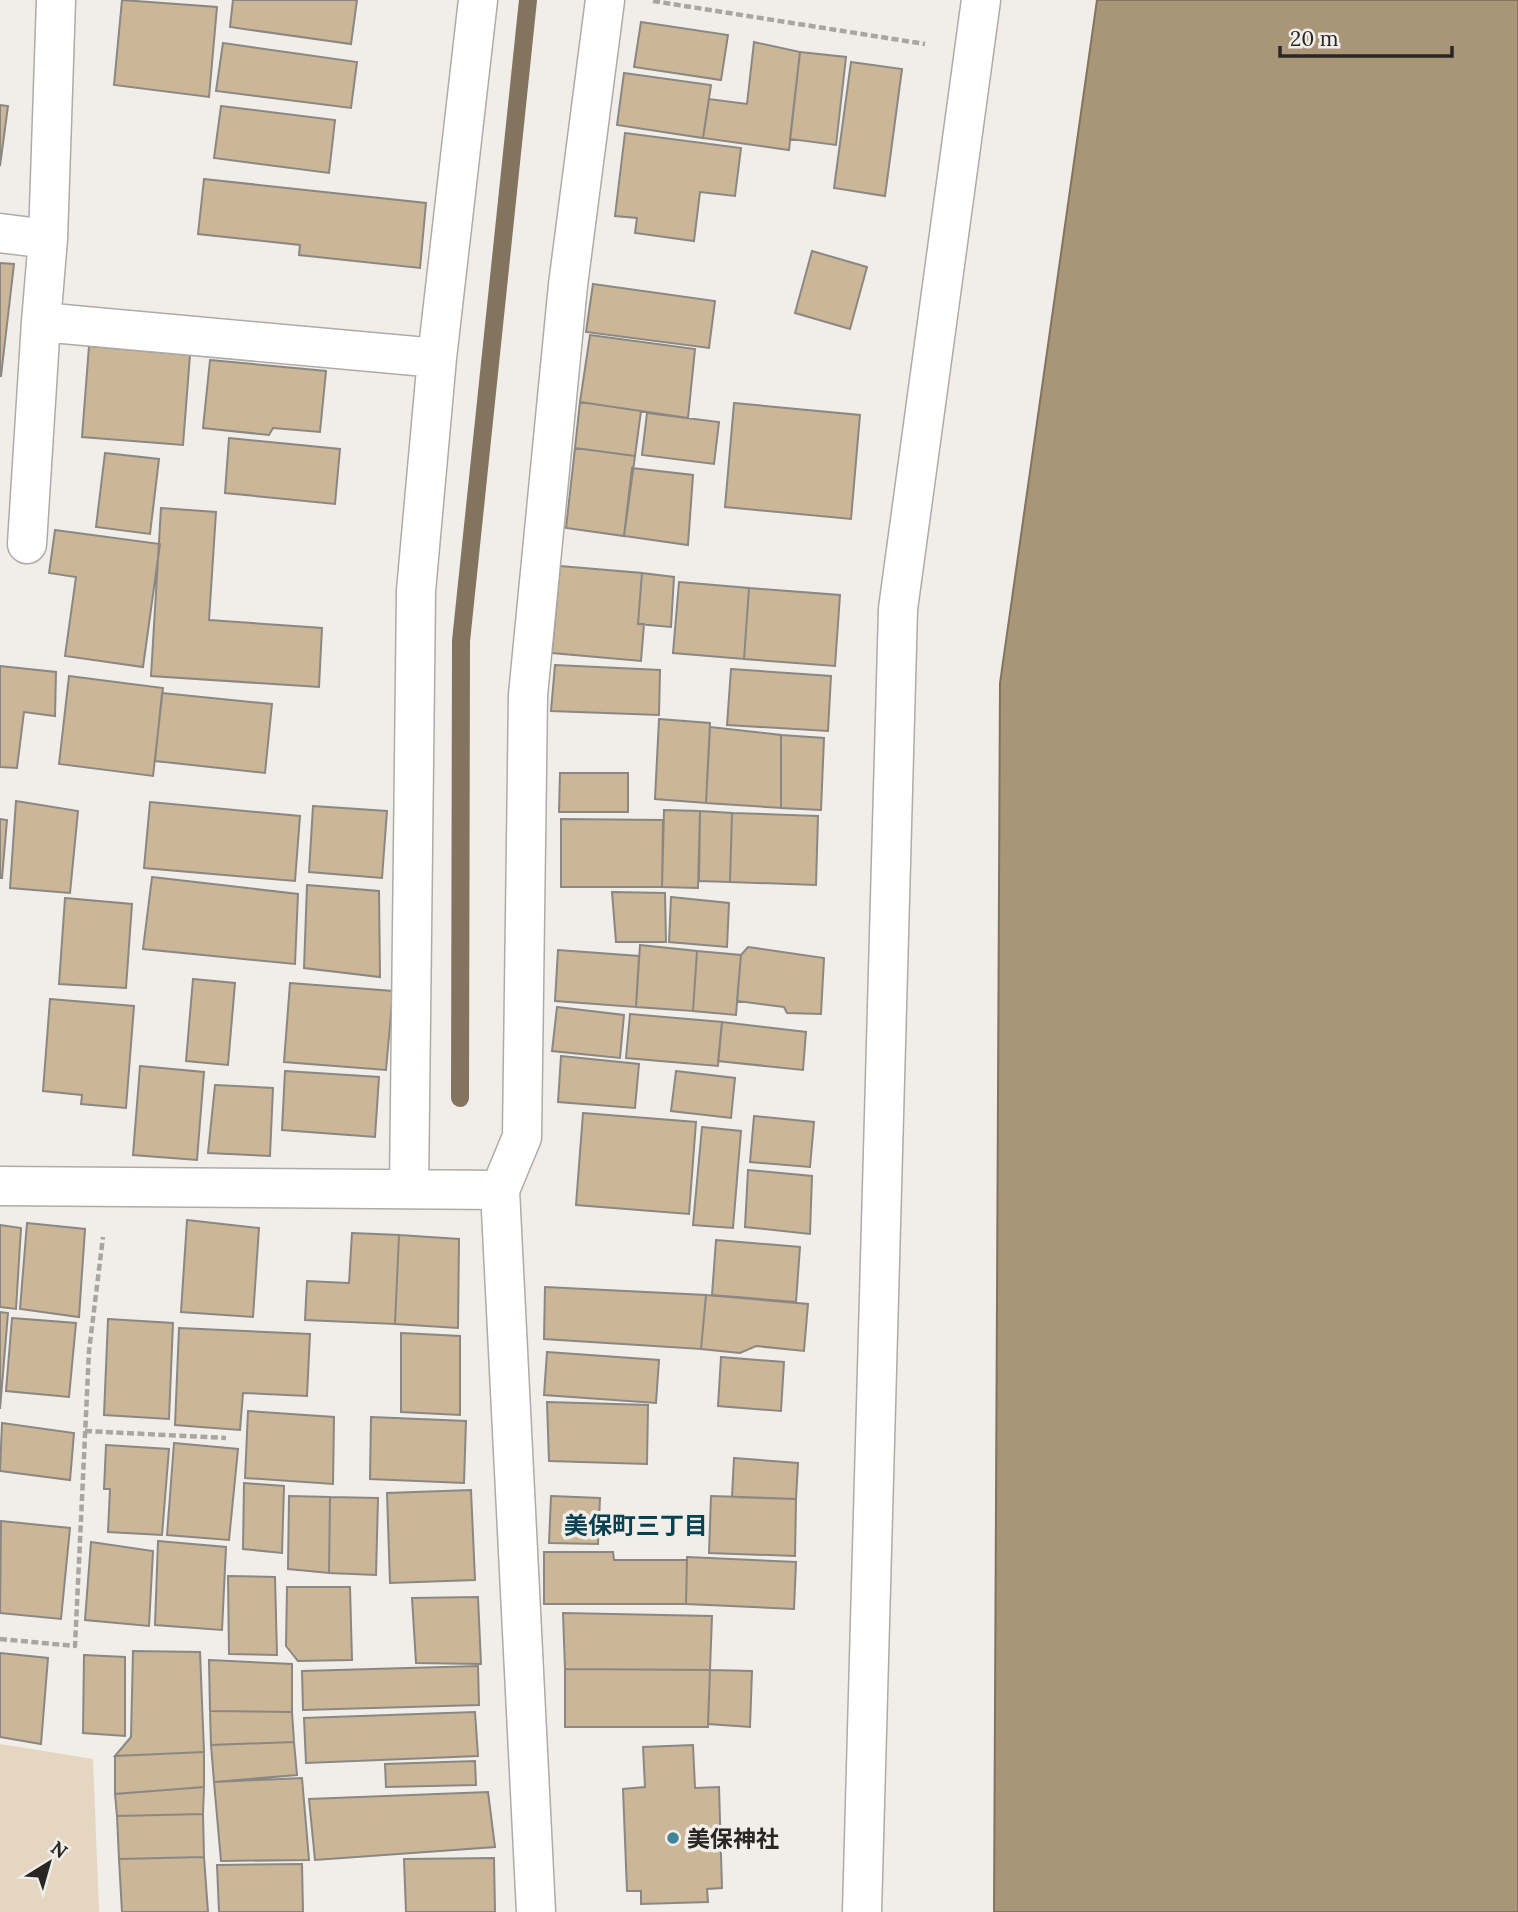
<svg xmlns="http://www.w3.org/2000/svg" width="1518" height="1912" font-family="Lora,'Noto Sans JP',serif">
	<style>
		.green { fill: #e4d6c1 }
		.water { fill: #a99577; stroke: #82745e; stroke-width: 2 }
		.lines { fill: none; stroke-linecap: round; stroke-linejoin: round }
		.stream { stroke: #82745e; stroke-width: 18 }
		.building { fill: #cbb698; stroke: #8b8783; stroke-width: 2 }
		.minor-casing { stroke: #afaba7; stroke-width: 41 }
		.tertiary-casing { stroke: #afaba7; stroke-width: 41 }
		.path { stroke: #a9a6a2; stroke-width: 4.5; stroke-dasharray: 7 3.5; stroke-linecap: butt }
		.minor { stroke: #fff; stroke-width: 38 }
		.tertiary { stroke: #fff; stroke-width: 38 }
		.poi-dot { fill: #438397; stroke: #f1ede8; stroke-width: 2.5 }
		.labels { text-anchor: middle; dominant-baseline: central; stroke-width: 7; stroke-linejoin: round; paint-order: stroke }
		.poi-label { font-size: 23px; font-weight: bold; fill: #282725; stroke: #f1ede8; text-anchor: start }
		.neighbourhood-label { font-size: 24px; font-weight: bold; fill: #084250; stroke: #f1ede8 }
	</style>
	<rect width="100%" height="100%" fill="#f1ede8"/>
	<path class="green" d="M 0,1744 L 93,1759 L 99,1912 L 0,1912 Z"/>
	<path class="water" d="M 1097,0 L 1518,0 L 1518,1912 L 994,1912 L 1000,683 Z"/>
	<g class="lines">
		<path class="stream" d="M 460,1098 L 461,641 L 528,0"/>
	</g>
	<path class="building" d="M 122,0 L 217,7 L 209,97 L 114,85 Z
		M 233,0 L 357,0 L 351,44 L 230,27 Z
		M 641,22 L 728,35 L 721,80 L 634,67 Z
		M 754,42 L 800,52 L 789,150 L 703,138 L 709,99 L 747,104 Z
		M 223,43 L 357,62 L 351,108 L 216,91 Z
		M 800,52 L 846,57 L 836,145 L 790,139 Z
		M 851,62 L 902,69 L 885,196 L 834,188 Z
		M 624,73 L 711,85 L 703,138 L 617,125 Z
		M 0,105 L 8,106 L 0,166 Z
		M 221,106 L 335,120 L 329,173 L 214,158 Z
		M 625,133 L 741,148 L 735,196 L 700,192 L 694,241 L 635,233 L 637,218 L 615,216 Z
		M 204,179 L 426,203 L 420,268 L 299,255 L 300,245 L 198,234 Z
		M 812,251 L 867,267 L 850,329 L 795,313 Z
		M 0,263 L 14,264 L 1,376 L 0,376 Z
		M 593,284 L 715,301 L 709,348 L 586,332 Z
		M 590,335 L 695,349 L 688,418 L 580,402 Z
		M 89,346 L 190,355 L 183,445 L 82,437 Z
		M 210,360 L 326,371 L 320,432 L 273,428 L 269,435 L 203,428 Z
		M 580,402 L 641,411 L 635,456 L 575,448 Z
		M 734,403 L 860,415 L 851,519 L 725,507 Z
		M 647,413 L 719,422 L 714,464 L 642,455 Z
		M 229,438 L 340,449 L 335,504 L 225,493 Z
		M 575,448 L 635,456 L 624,536 L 566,528 Z
		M 105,453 L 159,459 L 150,534 L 96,527 Z
		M 632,468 L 693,475 L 688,545 L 624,536 Z
		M 161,508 L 216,512 L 209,620 L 322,628 L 319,687 L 151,676 Z
		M 55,530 L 160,544 L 143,667 L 65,656 L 76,577 L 49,573 Z
		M 560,566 L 642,573 L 638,624 L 644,624 L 641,661 L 552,653 Z
		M 642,573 L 674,577 L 671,627 L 638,624 Z
		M 679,582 L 749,588 L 744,659 L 673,653 Z
		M 749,588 L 840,595 L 835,666 L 744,659 Z
		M 555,665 L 660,670 L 659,715 L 551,711 Z
		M 0,666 L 56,672 L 55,716 L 24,712 L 17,768 L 0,767 Z
		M 731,669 L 831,676 L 828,731 L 727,725 Z
		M 69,676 L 163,688 L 153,776 L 59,764 Z
		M 162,693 L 272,704 L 265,773 L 155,761 Z
		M 659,719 L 710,723 L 706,803 L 655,799 Z
		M 710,727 L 781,735 L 781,808 L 706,803 Z
		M 781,735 L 824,738 L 821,810 L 781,808 Z
		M 560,773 L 628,773 L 628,812 L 559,812 Z
		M 16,801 L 78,811 L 70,893 L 10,888 Z
		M 150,802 L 300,816 L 295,881 L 144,868 Z
		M 313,806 L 387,811 L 382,878 L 309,872 Z
		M 664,810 L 700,811 L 698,888 L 662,887 Z
		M 700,811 L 732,813 L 730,882 L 699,881 Z
		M 732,813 L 818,816 L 816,885 L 730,882 Z
		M 0,819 L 7,820 L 2,878 L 0,878 Z
		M 561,819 L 663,820 L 662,887 L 561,887 Z
		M 152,877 L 298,894 L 295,964 L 143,949 Z
		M 307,885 L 379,891 L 380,977 L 304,968 Z
		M 612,892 L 665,893 L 666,942 L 616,942 Z
		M 671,897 L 729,903 L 727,947 L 669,942 Z
		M 65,898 L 132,904 L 126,988 L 59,984 Z
		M 640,945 L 697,951 L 693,1011 L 636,1007 Z
		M 748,947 L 824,958 L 821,1014 L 787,1013 L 784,1007 L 737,1001 L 741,955 Z
		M 558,950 L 639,956 L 636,1007 L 555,1001 Z
		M 697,951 L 741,955 L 736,1015 L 693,1011 Z
		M 193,979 L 235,983 L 228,1065 L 186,1061 Z
		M 290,983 L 393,991 L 386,1070 L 284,1062 Z
		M 50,999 L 134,1006 L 126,1108 L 81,1104 L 82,1095 L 43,1091 Z
		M 557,1007 L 624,1015 L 620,1058 L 552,1051 Z
		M 630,1014 L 722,1022 L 718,1066 L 626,1058 Z
		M 722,1022 L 806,1032 L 803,1070 L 718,1061 Z
		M 561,1056 L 639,1064 L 635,1108 L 558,1102 Z
		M 140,1066 L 204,1072 L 197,1160 L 133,1155 Z
		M 285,1071 L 379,1077 L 375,1137 L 282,1130 Z
		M 676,1071 L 735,1078 L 731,1118 L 671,1111 Z
		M 215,1085 L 273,1088 L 270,1156 L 208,1153 Z
		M 583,1113 L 696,1122 L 689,1214 L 576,1205 Z
		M 754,1116 L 814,1122 L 810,1167 L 750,1162 Z
		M 702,1127 L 741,1131 L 733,1228 L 693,1225 Z
		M 748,1170 L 812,1176 L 810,1234 L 745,1227 Z
		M 187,1220 L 259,1228 L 253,1317 L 181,1312 Z
		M 27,1223 L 85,1229 L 79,1317 L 20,1309 Z
		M 0,1225 L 21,1228 L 16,1309 L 0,1307 Z
		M 352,1233 L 399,1235 L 395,1324 L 305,1320 L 307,1281 L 349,1283 Z
		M 399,1235 L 459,1239 L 458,1328 L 395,1324 Z
		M 716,1240 L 800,1247 L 796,1302 L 712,1295 Z
		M 545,1287 L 706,1295 L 701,1349 L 544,1339 Z
		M 706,1295 L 808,1304 L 804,1351 L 756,1346 L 740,1353 L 701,1349 Z
		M 0,1312 L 8,1313 L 0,1409 Z
		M 12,1318 L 76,1323 L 69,1397 L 6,1391 Z
		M 108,1319 L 173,1323 L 169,1419 L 104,1415 Z
		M 179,1328 L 310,1334 L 307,1396 L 243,1393 L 240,1430 L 175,1425 Z
		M 401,1333 L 460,1336 L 460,1415 L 401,1412 Z
		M 547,1352 L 659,1360 L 656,1403 L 544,1395 Z
		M 721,1357 L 784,1362 L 781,1411 L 718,1406 Z
		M 547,1402 L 648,1405 L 647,1464 L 549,1461 Z
		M 248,1411 L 334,1417 L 333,1484 L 245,1478 Z
		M 371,1417 L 466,1421 L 464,1483 L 370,1479 Z
		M 2,1423 L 74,1433 L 70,1480 L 0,1471 Z
		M 174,1443 L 238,1449 L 229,1540 L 167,1535 Z
		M 106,1445 L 169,1449 L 162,1535 L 108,1532 L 110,1489 L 104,1489 Z
		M 734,1458 L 798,1463 L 796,1499 L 732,1497 Z
		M 244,1483 L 284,1486 L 282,1553 L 243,1549 Z
		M 471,1490 L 475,1580 L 390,1583 L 387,1493 Z
		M 289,1496 L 330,1497 L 329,1573 L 288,1569 Z
		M 551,1496 L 600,1498 L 598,1544 L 549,1543 Z
		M 711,1496 L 796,1499 L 795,1556 L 709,1553 Z
		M 330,1497 L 378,1498 L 376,1575 L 329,1573 Z
		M 1,1521 L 70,1528 L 61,1619 L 0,1613 Z
		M 158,1541 L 226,1547 L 222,1630 L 155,1625 Z
		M 91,1542 L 153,1551 L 149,1626 L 85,1620 Z
		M 544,1552 L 613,1552 L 614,1560 L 687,1560 L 686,1604 L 544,1604 Z
		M 687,1557 L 796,1562 L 794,1609 L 686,1604 Z
		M 228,1576 L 275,1577 L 277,1655 L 229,1654 Z
		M 287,1587 L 350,1587 L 352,1660 L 298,1661 L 286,1646 Z
		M 478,1597 L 481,1664 L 416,1663 L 412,1598 Z
		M 563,1613 L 712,1616 L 710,1670 L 565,1669 Z
		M 133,1651 L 200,1652 L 204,1752 L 115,1756 L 131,1737 Z
		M 0,1653 L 48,1658 L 41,1744 L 0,1737 Z
		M 84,1655 L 125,1657 L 125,1736 L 83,1733 Z
		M 209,1660 L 292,1664 L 292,1712 L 210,1711 Z
		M 478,1666 L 479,1705 L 303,1710 L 302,1671 Z
		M 565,1669 L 710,1670 L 708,1727 L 565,1727 Z
		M 710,1670 L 752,1671 L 750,1727 L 708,1724 Z
		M 210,1711 L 292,1712 L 294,1742 L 211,1745 Z
		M 475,1712 L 478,1756 L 306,1763 L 304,1718 Z
		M 294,1742 L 297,1775 L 214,1782 L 211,1745 Z
		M 693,1745 L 695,1788 L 719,1787 L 722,1888 L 707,1889 L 708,1902 L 641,1904 L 641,1891 L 627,1891 L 623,1789 L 645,1787 L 643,1747 Z
		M 204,1752 L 204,1787 L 115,1794 L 115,1756 Z
		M 475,1761 L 476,1785 L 386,1787 L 385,1764 Z
		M 302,1778 L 309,1860 L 221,1861 L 214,1782 Z
		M 204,1787 L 203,1814 L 117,1816 L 115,1794 Z
		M 488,1792 L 495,1847 L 315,1860 L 309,1799 Z
		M 203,1814 L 204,1857 L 119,1859 L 117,1816 Z
		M 204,1857 L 208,1912 L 122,1912 L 119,1859 Z
		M 494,1858 L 495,1912 L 406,1912 L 404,1859 Z
		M 302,1864 L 303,1912 L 219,1912 L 217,1865 Z"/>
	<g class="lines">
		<g class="minor-casing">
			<path id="minor" d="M 0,233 L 48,239 L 41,322 L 437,358
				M 48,239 L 56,0
				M 27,544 L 41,322
				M 409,1189 L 416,591 L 437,358 L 478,0
				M 536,1912 L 500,1190 L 522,1137 L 528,695 L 568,285 L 605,0
				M 862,1912 L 898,609 L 981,0"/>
		</g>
		<g class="tertiary-casing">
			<path id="tertiary" d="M 0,1186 L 500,1190"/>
		</g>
		<path class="path" d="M 653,1 L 925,44
			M 85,1431 L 226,1438
			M 0,1639 L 75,1646 L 89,1351 L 103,1237"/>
		<use href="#minor" class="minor"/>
		<use href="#tertiary" class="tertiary"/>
	</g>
	<circle class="poi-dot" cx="673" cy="1838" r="7"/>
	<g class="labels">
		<g class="poi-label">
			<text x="687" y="1838">美保神社</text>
		</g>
		<g class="neighbourhood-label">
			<text x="636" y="1525">美保町三丁目</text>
		</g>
	</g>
	<g transform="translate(49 1863) rotate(37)" stroke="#f1ede8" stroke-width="5" paint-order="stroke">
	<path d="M0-5L12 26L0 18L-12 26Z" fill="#282725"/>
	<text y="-10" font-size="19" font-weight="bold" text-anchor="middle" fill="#282725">N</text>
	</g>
	<path d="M1280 46v10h172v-10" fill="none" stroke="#282725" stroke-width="3.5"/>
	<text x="1290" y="46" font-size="21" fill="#282725" stroke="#f1ede8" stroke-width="5" paint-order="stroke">20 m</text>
</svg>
